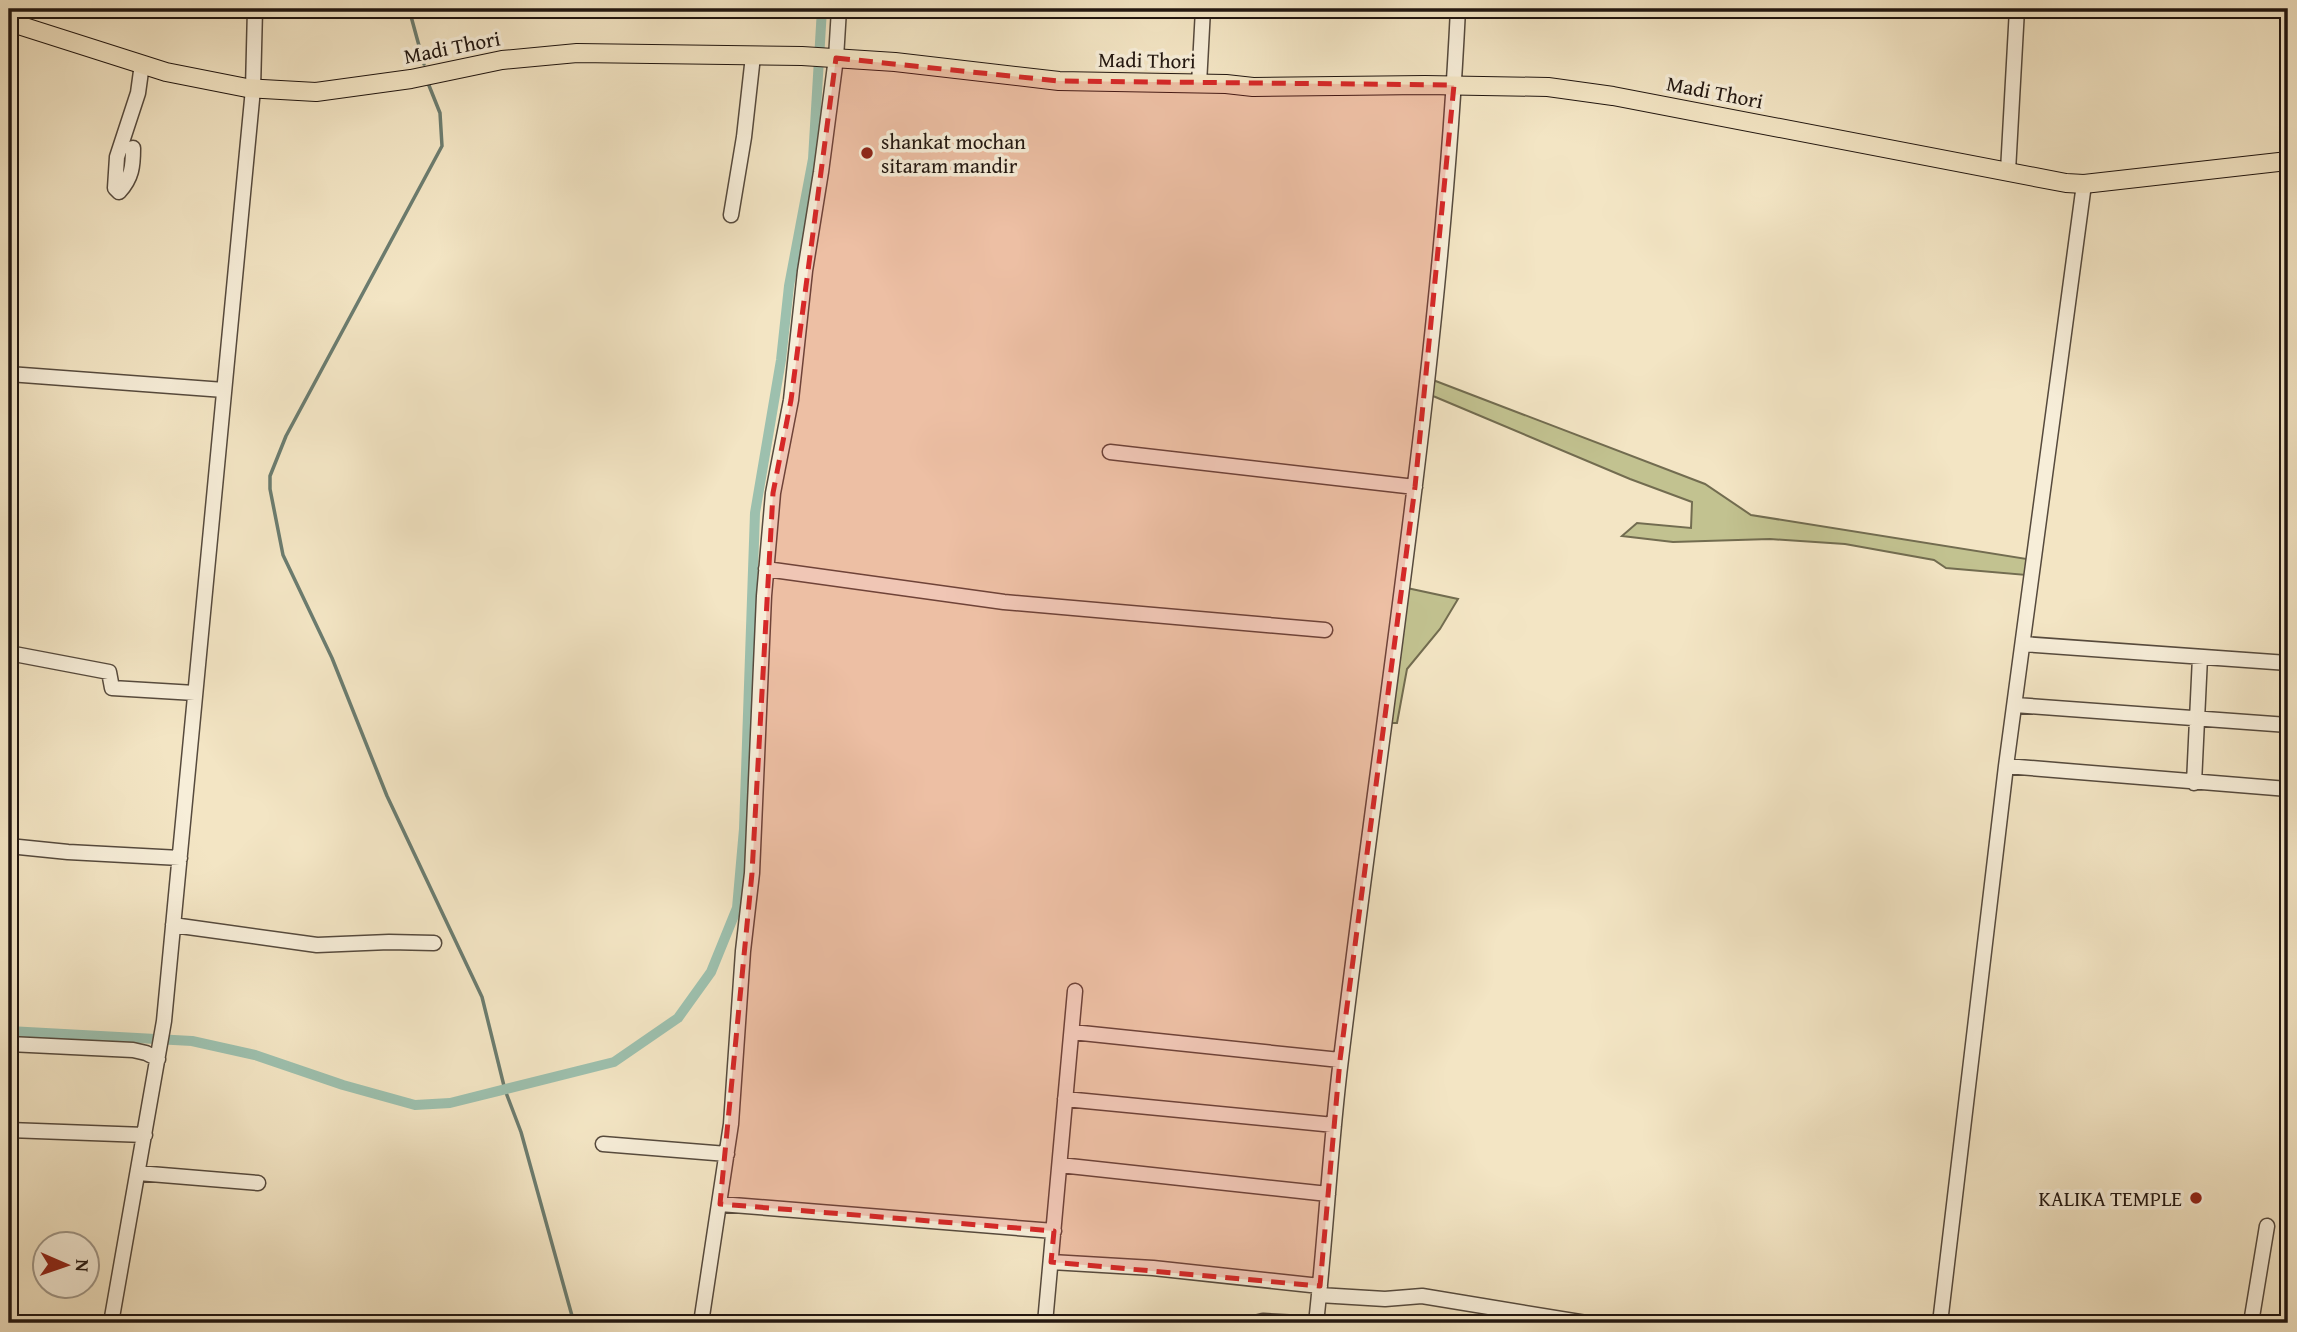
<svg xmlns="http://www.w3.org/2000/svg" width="2297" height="1332" font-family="'Gentium Book Plus',serif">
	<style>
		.green { fill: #c2c290; stroke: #726c50; stroke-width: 2 }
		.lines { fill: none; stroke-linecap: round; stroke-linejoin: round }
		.stream { stroke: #6b7c6f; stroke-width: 3.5 }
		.canal { stroke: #9dc0ae; stroke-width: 10 }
		.minor-casing { stroke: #564a3d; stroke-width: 17 }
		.major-casing { stroke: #211610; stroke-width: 20 }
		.minor { stroke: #f7eed9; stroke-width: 14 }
		.major { stroke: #f3e5c4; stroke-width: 18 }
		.marked { fill: #d62828; fill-opacity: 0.2; stroke: #d62828; stroke-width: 5; stroke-dasharray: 14 9; stroke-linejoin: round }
		.poi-dot { fill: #8f2418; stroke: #f7eed9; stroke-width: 2.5 }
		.labels { text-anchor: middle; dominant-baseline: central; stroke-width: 7; stroke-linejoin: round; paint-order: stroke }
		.street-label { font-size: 21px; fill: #211610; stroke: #f7eed9 }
		.poi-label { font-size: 21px; fill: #211610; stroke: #f7eed9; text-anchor: start }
	</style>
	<rect width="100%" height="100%" fill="#f3e5c4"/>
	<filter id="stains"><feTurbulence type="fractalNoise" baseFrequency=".00286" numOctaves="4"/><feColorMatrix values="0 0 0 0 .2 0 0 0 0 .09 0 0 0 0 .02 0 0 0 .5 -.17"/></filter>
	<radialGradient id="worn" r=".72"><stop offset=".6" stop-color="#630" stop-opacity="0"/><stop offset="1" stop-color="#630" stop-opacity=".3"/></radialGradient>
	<path class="green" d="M 1433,380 L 1705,484 L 1751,515 L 2027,559 L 2026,575 L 1946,568 L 1934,560 L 1845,544 L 1770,539 L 1673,542 L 1622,536 L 1637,523 L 1691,528 L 1692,502 L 1630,479 L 1433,396 Z
		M 1407,588 L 1458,599 L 1440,629 L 1407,669 L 1397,723 L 1389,723 Z"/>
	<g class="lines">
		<path class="stream" d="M 409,9 L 424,64
			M 428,83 L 440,113 L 442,146 L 286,436 L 270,476 L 270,489 L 283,555 L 332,658 L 387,796 L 482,997 L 505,1090 L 521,1132 L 574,1323"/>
		<path class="canal" d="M 9,1031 L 192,1041 L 255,1055 L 343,1085 L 415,1105 L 450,1103 L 614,1062 L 678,1018 L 711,972 L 737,908 L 744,829 L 755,513 L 781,360 L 789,286 L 813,159 L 822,9"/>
		<g class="minor-casing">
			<path id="minor" d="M 1199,84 L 1203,9
				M 133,148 C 133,166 132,178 119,192 L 115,188 L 117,157 L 138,93 L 142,64
				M 2008,171 L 2017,9
				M 731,215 L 744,137 L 753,56
				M 9,374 L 224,390
				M 1110,452 L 1415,487
				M 766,569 L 1004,602 L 1325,630
				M 2023,644 L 2288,663
				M 9,653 L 109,672 L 112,688 L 195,693
				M 2015,705 L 2288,725
				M 2006,766 L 2288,789
				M 2194,783 L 2200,657
				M 9,846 L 68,852 L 180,858
				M 173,925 L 317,945 L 389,942 L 434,943
				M 1072,1032 L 1340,1060
				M 9,1044 L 133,1050 L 146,1053 L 158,1059
				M 1065,1099 L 1334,1125
				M 9,1130 L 145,1135
				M 603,1144 L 727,1154
				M 1060,1165 L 1328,1194
				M 138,1173 L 258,1183
				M 720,1204 L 1054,1231
				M 1051,1262 L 1153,1268 L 1320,1286
				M 1319,1295 L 1385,1299 L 1422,1296 L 1586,1323
				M 111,1323 L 164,1021 L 253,89 L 255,9
				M 701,1323 L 731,1124 L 743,951 L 752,873 L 764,596 L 773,493 L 791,400 L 805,271 L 821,172 L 836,58 L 839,9
				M 1045,1323 L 1075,991
				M 1255,1323 L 1263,1321 L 1299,1323
				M 1316,1323 C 1326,1235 1330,1147 1341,1059 C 1383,709 1441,361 1458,9
				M 1940,1323 L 2006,766 L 2084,184
				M 2251,1323 L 2267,1226"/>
		</g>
		<g class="major-casing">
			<path id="major" d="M 9,22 L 166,72 L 247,88 L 316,92 L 411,79 L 502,60 L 577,53 L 802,56 L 895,62 L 1059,81 L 1226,84 L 1253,87 L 1425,85 L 1548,87 L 1613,96 L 2066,183 L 2084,184 L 2288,161"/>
		</g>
		<use href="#minor" class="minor"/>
		<use href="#major" class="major"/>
	</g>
	<path class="marked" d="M 836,58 L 1059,81 L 1454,85 L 1415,487 L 1340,1060 L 1320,1286 L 1051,1262 L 1054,1231 L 720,1204 L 752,873 L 773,493 L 791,400 Z"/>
	<g class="poi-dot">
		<circle cx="867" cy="153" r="7"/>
		<circle cx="2196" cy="1198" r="7"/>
	</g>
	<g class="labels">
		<g class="street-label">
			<text transform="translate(452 47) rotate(-11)">Madi Thori</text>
			<text transform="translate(1147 60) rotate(1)">Madi Thori</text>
			<text transform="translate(1715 92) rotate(11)">Madi Thori</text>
		</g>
		<g class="poi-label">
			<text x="881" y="141">shankat mochan<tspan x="881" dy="24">sitaram mandir</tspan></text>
			<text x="2182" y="1198" text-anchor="end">KALIKA TEMPLE</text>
		</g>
	</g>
	<rect width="2297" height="1332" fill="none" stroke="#f3e5c4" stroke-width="35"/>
	<rect x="10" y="10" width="2276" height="1311" fill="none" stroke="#211610" stroke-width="3.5"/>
	<rect x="18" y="18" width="2262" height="1297" fill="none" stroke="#211610" stroke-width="2"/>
	<g transform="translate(66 1265) rotate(92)"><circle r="33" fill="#f7eed9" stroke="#a19889" stroke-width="2"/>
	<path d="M0-5L12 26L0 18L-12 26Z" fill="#8f2418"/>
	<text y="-10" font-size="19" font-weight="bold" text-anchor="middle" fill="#211610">N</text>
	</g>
	<rect width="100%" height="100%" filter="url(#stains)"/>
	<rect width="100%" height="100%" fill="url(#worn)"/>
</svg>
